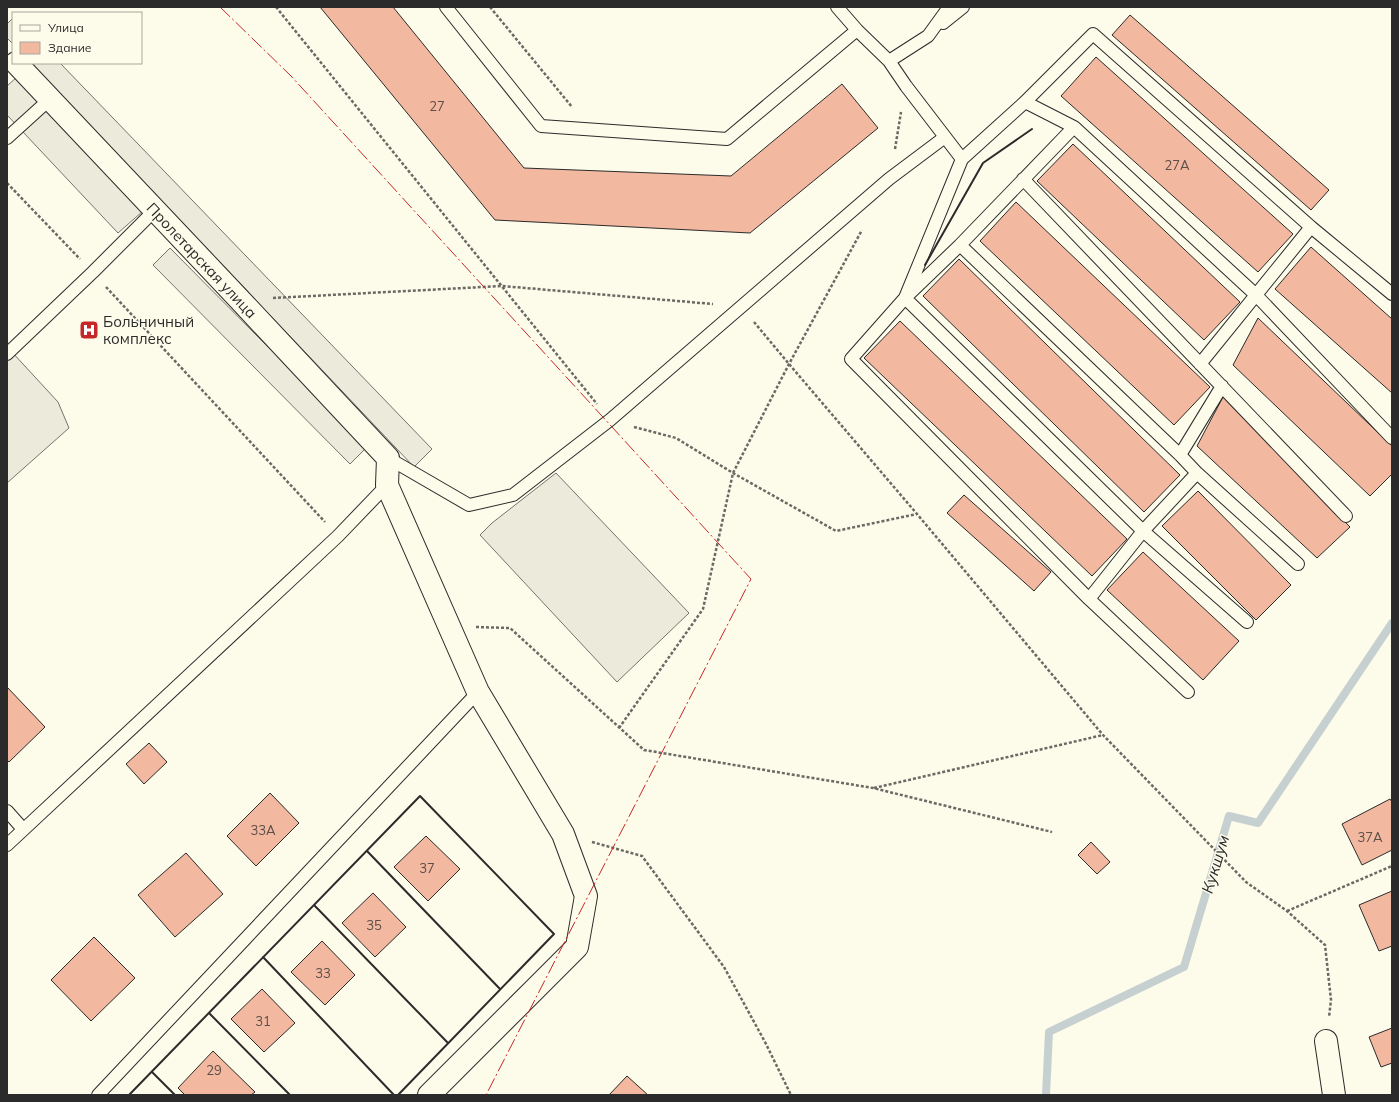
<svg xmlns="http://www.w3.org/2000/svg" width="1399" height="1102" font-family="Mulish,sans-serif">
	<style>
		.parking { fill: #eceadb; stroke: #74746e }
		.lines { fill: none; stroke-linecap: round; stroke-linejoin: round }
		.stream { stroke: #c7d0d0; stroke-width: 8 }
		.building { fill: #f2b8a0; stroke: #2b2b2b }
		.lane-casing { stroke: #2b2b2b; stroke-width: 14 }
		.street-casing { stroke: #2b2b2b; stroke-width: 24 }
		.path { stroke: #6a6964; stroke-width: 2.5; stroke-dasharray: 3 2; stroke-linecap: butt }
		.lane { stroke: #fdfbea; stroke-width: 12 }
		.street { stroke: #fdfbea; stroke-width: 22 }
		.wall { stroke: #2b2b2b; stroke-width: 2 }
		.power { stroke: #c62828; stroke-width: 1; stroke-dasharray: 14 3 2 3; stroke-linecap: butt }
		.labels { text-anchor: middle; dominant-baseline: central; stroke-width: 3; stroke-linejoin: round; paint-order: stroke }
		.number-label { font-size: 13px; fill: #5d4e48 }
		.street-label { font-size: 15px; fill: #2b2b2b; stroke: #fdfbea }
		.poi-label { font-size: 15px; fill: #2b2b2b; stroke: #fdfbea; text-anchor: start }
		.water-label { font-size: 16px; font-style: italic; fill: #2b2b2b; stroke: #fdfbea }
	</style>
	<rect width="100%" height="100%" fill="#fdfbea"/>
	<path class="parking" d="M 13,18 L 13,44 L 7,38 L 7,24 Z
		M 31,63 L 60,63 L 432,449 L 414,467 Z
		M 17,77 L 143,211 L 118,233 L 7,115 L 7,86 Z
		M 170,248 L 367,447 L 350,464 L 153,265 Z
		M 11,351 L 58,402 L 69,428 L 7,483 L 7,354 Z
		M 556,473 L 689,613 L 617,682 L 480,535 L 492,523 Z"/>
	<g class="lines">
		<path class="stream" d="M 1046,1095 L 1049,1032 L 1184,967 L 1229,816 L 1258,823 L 1392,623"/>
	</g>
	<path class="building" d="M 320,7 L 393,7 L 524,168 L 731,176 L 842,84 L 878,128 L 750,233 L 495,220 Z
		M 1130,15 L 1329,190 L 1311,210 L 1112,35 Z
		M 1096,57 L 1293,234 L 1258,272 L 1061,96 Z
		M 1073,144 L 1240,302 L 1204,340 L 1037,181 Z
		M 1016,202 L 1210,387 L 1174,425 L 980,241 Z
		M 1311,247 L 1392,319 L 1392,393 L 1275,289 Z
		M 959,259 L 1180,475 L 1144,512 L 923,296 Z
		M 1258,318 L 1392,446 L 1392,474 L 1370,496 L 1233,365 Z
		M 900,321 L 1127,539 L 1092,576 L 864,358 Z
		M 1223,397 L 1350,527 L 1317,558 L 1197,446 Z
		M 1198,491 L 1291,585 L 1256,620 L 1162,526 Z
		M 964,495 L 1051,572 L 1034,591 L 947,513 Z
		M 1143,552 L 1239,641 L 1203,680 L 1107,590 Z
		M 7,687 L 45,727 L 9,762 L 7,760 Z
		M 149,743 L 167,762 L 144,784 L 126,764 Z
		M 270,793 L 299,823 L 256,866 L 227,836 Z
		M 1390,799 L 1392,802 L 1392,850 L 1362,865 L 1342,824 Z
		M 426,836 L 460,869 L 428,901 L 394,867 Z
		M 1091,842 L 1110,862 L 1097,874 L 1078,855 Z
		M 186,853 L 223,894 L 175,937 L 138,895 Z
		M 1392,891 L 1392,946 L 1379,951 L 1359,905 Z
		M 373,893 L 406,927 L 375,957 L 342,923 Z
		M 94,937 L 135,978 L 91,1021 L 51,980 Z
		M 322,941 L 355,975 L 325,1005 L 291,972 Z
		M 262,989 L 295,1023 L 264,1052 L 231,1019 Z
		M 1392,1028 L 1392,1063 L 1381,1067 L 1369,1037 Z
		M 213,1051 L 255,1092 L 251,1095 L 185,1095 L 178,1088 Z
		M 627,1076 L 648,1095 L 609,1095 Z"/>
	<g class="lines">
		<g class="lane-casing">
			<path id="lane" d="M 446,7 L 541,126 L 727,139 L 857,30
				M 837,7 L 857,30 L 889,61 L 906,86 L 962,159 L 905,298 L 851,359 L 1089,599 L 1188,692
				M 943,23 L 963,7
				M 889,61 L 928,36 L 949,7
				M 1025,102 L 1074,127 L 1256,295 L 1392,438
				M 1074,127 L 960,245 L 905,298 L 1143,531 L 1247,622
				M 7,138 L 50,99
				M 962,159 L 1025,102 L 1093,34 L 1311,227 L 1392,294
				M 1023,179 L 1346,516
				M 960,245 L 1180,455 L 1197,473 L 1298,564
				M 7,354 L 93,272 L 155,210
				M 1200,364 L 1311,227
				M 1180,455 L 1222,386
				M 388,458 L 469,505 L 513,495 L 610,420 L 889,179 L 945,137
				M 1089,599 L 1143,531 L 1197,473
				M 7,811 L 23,829
				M 7,845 L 338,536 L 387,485
				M 98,1095 L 478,692"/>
		</g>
		<g class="street-casing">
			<g id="street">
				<path id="s1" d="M 16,63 L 240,300 L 388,458 L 387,485 L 478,692 L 563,834 L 586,896 L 577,947 L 429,1095"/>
				<path d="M 1326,1041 L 1334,1095"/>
			</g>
		</g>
		<path class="path" d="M 276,7 L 597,404
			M 490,7 L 572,107
			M 895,149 L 901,112
			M 7,183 L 80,259
			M 106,287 L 325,522
			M 273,298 L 502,286 L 713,304
			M 754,322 L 789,364 L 917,514 L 1103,735 L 1246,882 L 1287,911 L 1325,945 L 1331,1000 L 1329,1017
			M 634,427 L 676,438 L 733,473 L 836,531 L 917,514
			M 476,627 L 510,628 L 644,750 L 873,788 L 1052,832
			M 619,728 L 703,609 L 733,473 L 789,364 L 862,230
			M 874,788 L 1103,735
			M 592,842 L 642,856 L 724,967 L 765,1042 L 791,1095
			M 1287,911 L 1392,866"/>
		<use href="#lane" class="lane"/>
		<use href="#street" class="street"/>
		<path class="wall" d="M 925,265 L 983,163 L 1032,129
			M 367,851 L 500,989
			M 314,905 L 448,1043
			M 263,957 L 394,1095
			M 209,1013 L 290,1095
			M 152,1072 L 175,1095
			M 129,1095 L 420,796 L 554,934 L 398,1095"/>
		<path class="power" d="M 220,7 L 291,76 L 751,579 L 486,1095"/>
	</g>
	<defs>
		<g id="hospital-square" transform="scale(1)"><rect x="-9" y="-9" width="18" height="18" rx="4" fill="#c62828" stroke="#fdfbea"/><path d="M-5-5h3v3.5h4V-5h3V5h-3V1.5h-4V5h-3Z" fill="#fff"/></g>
	</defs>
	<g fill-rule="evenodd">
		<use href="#hospital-square" x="89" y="330"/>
	</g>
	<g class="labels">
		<g class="number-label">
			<text x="437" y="106">27</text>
			<text x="1177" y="165">27А</text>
			<text x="263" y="830">33А</text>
			<text x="1370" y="837">37А</text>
			<text x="427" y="868">37</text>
			<text x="374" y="925">35</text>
			<text x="323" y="973">33</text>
			<text x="263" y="1021">31</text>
			<text x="214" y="1070">29</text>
		</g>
		<g class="street-label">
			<text stroke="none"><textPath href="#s1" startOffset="271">Пролетарская улица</textPath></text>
		</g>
		<g class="poi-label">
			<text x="103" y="321">Больничный<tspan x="103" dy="17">комплекс</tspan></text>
		</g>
		<g class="water-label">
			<text transform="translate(1215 864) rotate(-73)">Кукшум</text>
		</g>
	</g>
	<rect width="1399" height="1102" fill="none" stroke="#2b2b2b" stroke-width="16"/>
	<rect x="12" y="12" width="130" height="52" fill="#fdfbea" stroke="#a9a89e"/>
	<rect x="20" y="25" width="20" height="6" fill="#fdfbea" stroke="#a9a89e"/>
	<text x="48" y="32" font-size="12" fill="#2b2b2b">Улица</text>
	<rect x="20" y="42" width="20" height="12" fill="#f2b8a0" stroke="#a9a89e"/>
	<text x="48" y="52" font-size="12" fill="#2b2b2b">Здание</text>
</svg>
